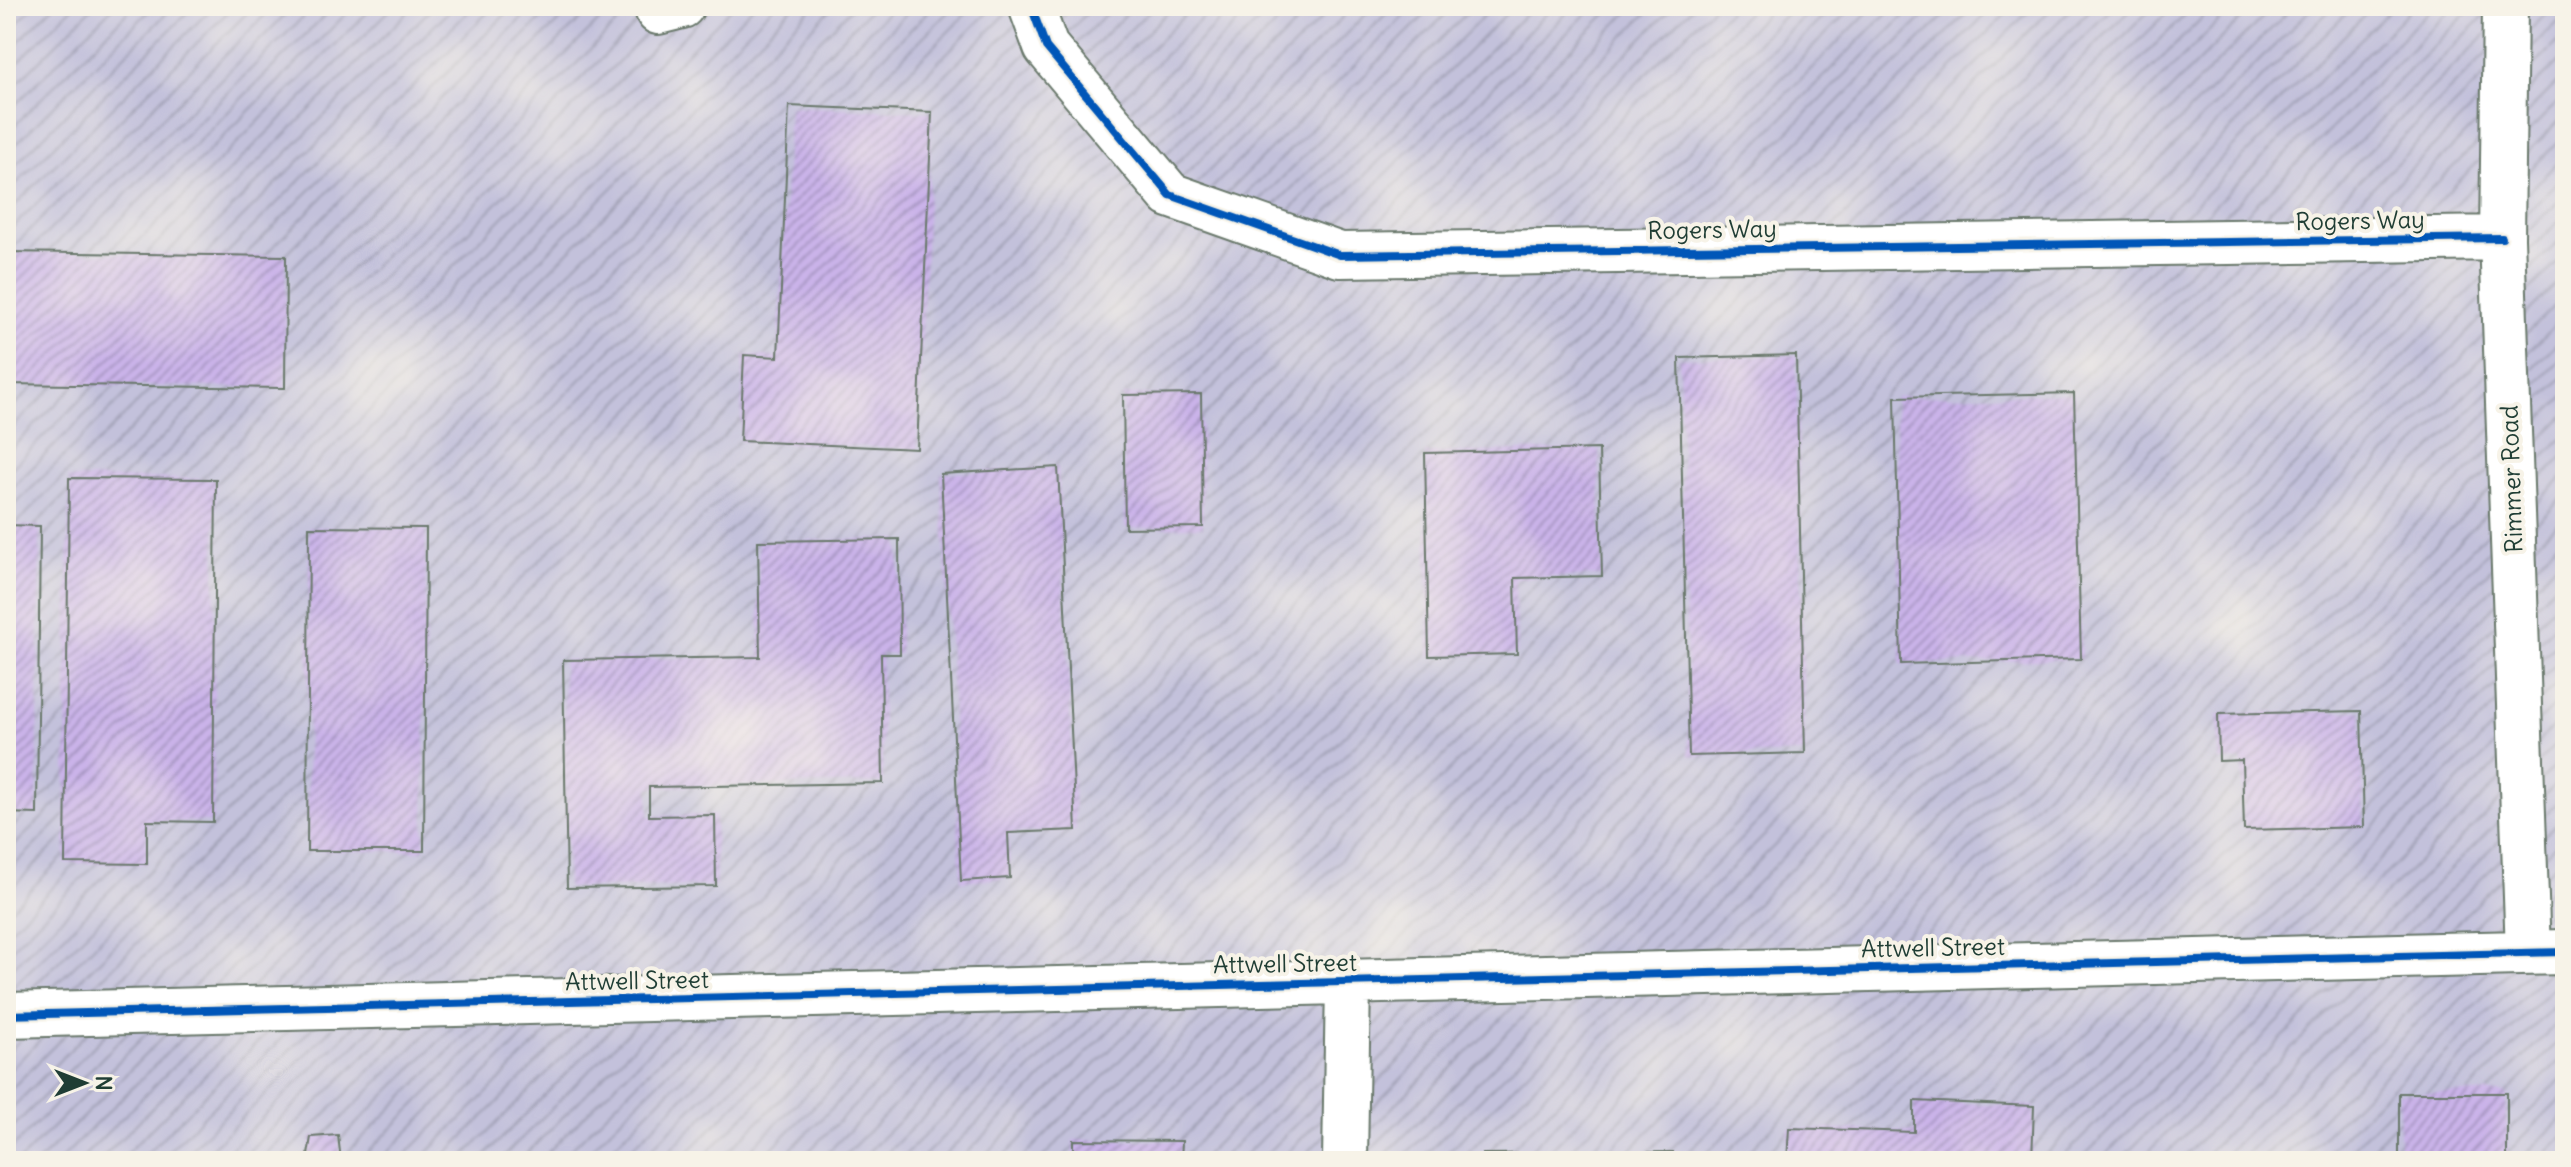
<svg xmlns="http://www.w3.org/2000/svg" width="2571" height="1167" font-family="Delius,sans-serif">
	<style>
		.industrial { fill: url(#industrial-furrows) }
		.building { fill: url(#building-hatch) }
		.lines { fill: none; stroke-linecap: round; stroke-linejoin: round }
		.minor-casing { stroke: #6a796c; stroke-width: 48 }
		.minor { stroke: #fff; stroke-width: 44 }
		.cycleway-casing { stroke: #f7f3e8; stroke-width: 13 }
		.cycleway { stroke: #0057b8; stroke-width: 8 }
		.labels { text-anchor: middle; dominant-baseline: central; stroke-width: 8; stroke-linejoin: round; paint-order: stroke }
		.street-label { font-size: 24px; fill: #1f3d34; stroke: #f7f3e8 }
	</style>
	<defs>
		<pattern id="industrial-furrows" width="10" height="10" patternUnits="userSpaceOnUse" patternTransform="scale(2)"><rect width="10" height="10" fill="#c3c1db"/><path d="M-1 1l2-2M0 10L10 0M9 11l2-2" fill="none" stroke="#9e9eb2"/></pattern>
		<pattern id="building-hatch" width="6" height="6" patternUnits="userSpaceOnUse" patternTransform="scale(2)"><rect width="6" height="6" fill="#cab3e9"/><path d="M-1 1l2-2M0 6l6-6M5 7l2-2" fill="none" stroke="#a393be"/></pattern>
	</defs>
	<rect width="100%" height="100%" fill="#f7f3e8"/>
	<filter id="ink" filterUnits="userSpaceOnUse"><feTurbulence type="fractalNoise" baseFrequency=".0125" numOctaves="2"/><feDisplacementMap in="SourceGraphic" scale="16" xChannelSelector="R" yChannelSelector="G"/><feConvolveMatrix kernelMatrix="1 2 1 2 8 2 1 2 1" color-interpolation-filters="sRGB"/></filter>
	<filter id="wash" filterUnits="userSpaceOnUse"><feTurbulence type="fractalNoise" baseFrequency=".006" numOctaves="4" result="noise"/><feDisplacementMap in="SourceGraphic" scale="32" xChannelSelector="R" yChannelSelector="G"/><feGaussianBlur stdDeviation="1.8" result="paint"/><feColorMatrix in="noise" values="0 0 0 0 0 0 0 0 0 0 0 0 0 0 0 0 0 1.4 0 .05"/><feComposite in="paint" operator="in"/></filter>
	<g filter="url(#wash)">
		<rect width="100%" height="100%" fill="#f5e8d4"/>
		<path class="industrial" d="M 6,6 L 2565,6 L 2565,1161 L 6,1161 Z"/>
		<g id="blocks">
			<path class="building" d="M 789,106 L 932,112 L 917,449 L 740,441 L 744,355 L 778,357 Z
				M 6,252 L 286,256 L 285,388 L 6,384 Z
				M 1796,355 L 1805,753 L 1689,756 L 1679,358 Z
				M 2074,393 L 2081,659 L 1901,664 L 1895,397 Z
				M 1201,394 L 1203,527 L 1125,528 L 1123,395 Z
				M 1599,449 L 1602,576 L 1515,578 L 1517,654 L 1429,656 L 1425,453 Z
				M 1058,467 L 1076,830 L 1008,833 L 1010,878 L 961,881 L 941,474 Z
				M 69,478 L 216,479 L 213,822 L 147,821 L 147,864 L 65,863 Z
				M 6,525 L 40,526 L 37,814 L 6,813 Z
				M 309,527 L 426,528 L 424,851 L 307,851 Z
				M 899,539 L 900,654 L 881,654 L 883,783 L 649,787 L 649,816 L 715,815 L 716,886 L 567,888 L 563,660 L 760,657 L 758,541 Z
				M 2361,711 L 2364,827 L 2244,830 L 2242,760 L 2219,761 L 2218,714 Z
				M 2399,1093 L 2507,1093 L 2507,1161 L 2399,1161 Z
				M 1914,1101 L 2034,1106 L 2032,1161 L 1787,1161 L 1789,1128 L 1914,1132 Z
				M 338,1135 L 341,1161 L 307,1161 L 311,1137 Z
				M 1073,1140 L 1182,1141 L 1181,1161 L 1073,1161 Z
				M 1673,1152 L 1673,1161 L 1483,1161 L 1483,1154 Z"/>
		</g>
	</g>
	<g filter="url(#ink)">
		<use href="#blocks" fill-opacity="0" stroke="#6a796c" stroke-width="2"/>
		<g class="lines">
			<g class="minor-casing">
				<path id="minor" d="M 1031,6 L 1046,47 L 1170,195 L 1340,255 L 2502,238
					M 2505,6 L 2502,238 L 2528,952
					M 658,12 L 682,6
					M 6,1015 L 2565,952
					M 1345,1161 L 1348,982"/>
			</g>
			<use href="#minor" class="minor"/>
			<g class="cycleway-casing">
				<path id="cycleway" d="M 1031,6 L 1046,47 L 1170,195 L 1340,255 L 2502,238
					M 6,1015 L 2565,952"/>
			</g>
			<use href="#cycleway" class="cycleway"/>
		</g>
	</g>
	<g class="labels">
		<g class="street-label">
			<text transform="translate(2360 220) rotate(-1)">Rogers Way</text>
			<text transform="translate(1712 229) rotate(-1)">Rogers Way</text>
			<text transform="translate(2511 479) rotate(-92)">Rimmer Road</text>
			<text transform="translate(1933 947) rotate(-1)">Attwell Street</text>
			<text transform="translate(1285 963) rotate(-1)">Attwell Street</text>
			<text transform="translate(637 980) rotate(-1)">Attwell Street</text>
		</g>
	</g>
	<rect width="2571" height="1167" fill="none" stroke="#f7f3e8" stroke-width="32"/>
	<g transform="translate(84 1083) rotate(90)" stroke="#f7f3e8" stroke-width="6" paint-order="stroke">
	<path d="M0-6L14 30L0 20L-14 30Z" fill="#1f3d34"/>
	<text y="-12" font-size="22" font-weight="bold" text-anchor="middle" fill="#1f3d34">N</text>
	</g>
</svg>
